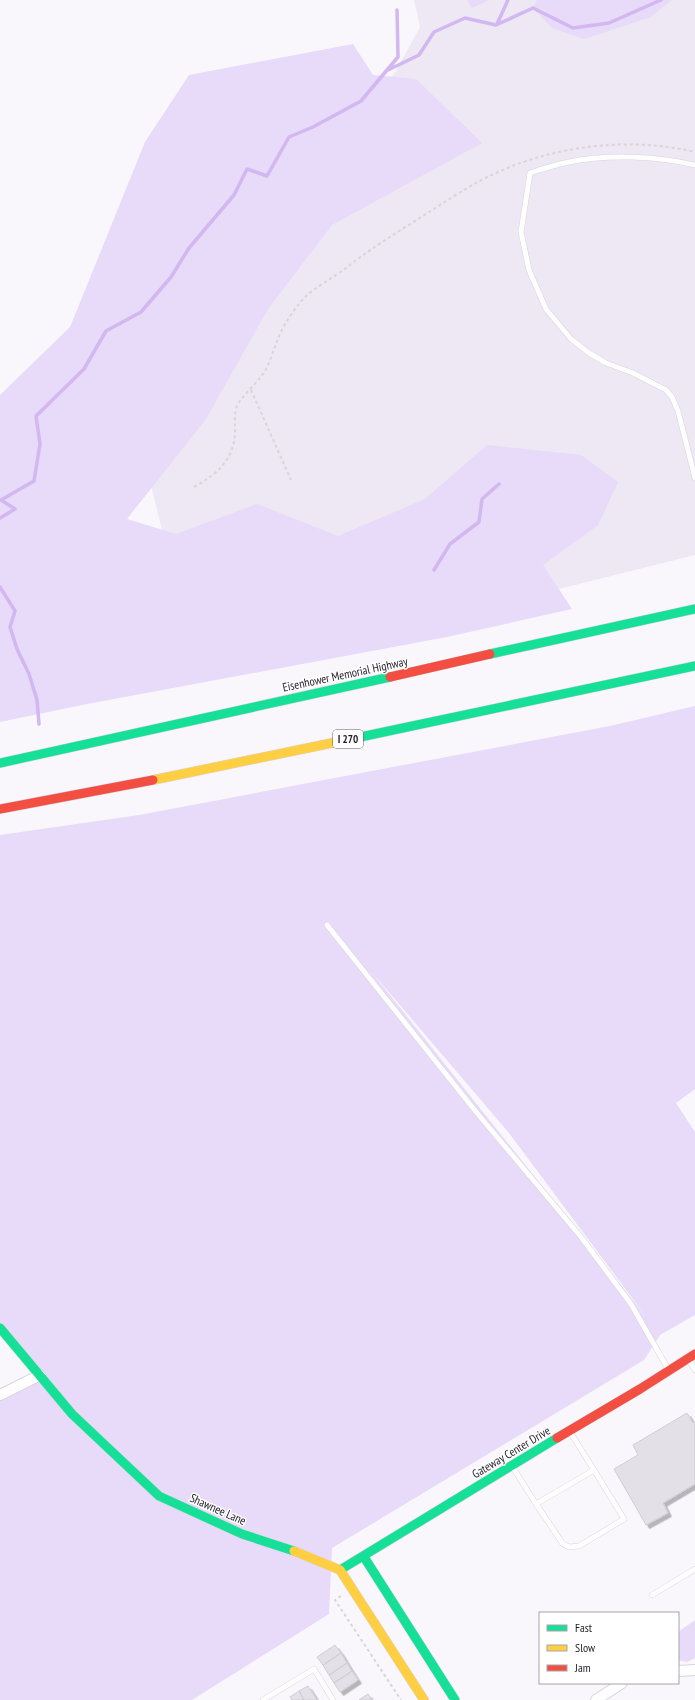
<svg xmlns="http://www.w3.org/2000/svg" width="695" height="1700" font-family="'PT Sans Narrow',sans-serif">
	<style>
		.built { fill: #ede8f3 }
		.green { fill: #e8daf9; fill-rule: evenodd }
		.lines { fill: none; stroke-linecap: round; stroke-linejoin: round }
		.stream { stroke: #d2b7f0; stroke-width: 3.5 }
		.building { fill: #e4e0e8; stroke: #d0cdd5; filter: url(#shadow) }
		.lane-casing { stroke: #d8d4dd; stroke-width: 6 }
		.street-casing { stroke: #d8d4dd; stroke-width: 12 }
		.fast-casing { stroke: #d8d4dd; stroke-width: 10 }
		.slow-casing { stroke: #d8d4dd; stroke-width: 10 }
		.jam-casing { stroke: #d8d4dd; stroke-width: 10 }
		.path { stroke: #d6d5d7; stroke-width: 2; stroke-dasharray: 3 3; stroke-linecap: butt }
		.lane { stroke: #fefefe; stroke-width: 5 }
		.street { stroke: #fefefe; stroke-width: 10 }
		.fast { stroke: #16e098; stroke-width: 9 }
		.slow { stroke: #ffcf43; stroke-width: 9 }
		.jam { stroke: #f24e42; stroke-width: 9 }
		.labels { text-anchor: middle; dominant-baseline: central; stroke-width: 3; stroke-linejoin: round; paint-order: stroke }
		.shield { fill: #fff; stroke: #645f68; stroke-width: 1 }
		.shield-label { font-size: 11px; font-weight: bold; fill: #211b27 }
		.street-label { font-size: 12px; fill: #211b27; stroke: #fff }
	</style>
	<defs>
		<filter id="shadow"><feDropShadow dx="3.5" dy="3.5" stdDeviation="0" flood-color="#0004"/></filter>
	</defs>
	<rect width="100%" height="100%" fill="#f9f7fb"/>
	<path class="built" d="M 414,0 L 695,0 L 695,555 L 199,679 L 140,441 L 303,217 L 397,69 L 420,27 Z"/>
	<path class="green" d="M 467,0 L 489,0 L 472,8 Z
		M 537,0 L 672,0 L 651,17 L 584,39 L 552,28 L 533,8 Z
		M 353,44 L 373,75 L 416,79 L 482,143 L 332,225 L 268,309 L 206,419 L 127,519 L 176,534 L 257,504 L 338,536 L 425,499 L 487,445 L 581,455 L 618,482 L 598,525 L 543,565 L 572,609 L 447,637 L 82,705 L 0,722 L 0,395 L 70,327 L 145,142 L 189,75 Z
		M 695,706 L 695,1089 L 676,1103 L 695,1132 L 695,1315 L 660,1335 L 644,1360 L 332,1548 L 329,1614 L 192,1700 L 0,1700 L 0,1395 L 39,1375 L 0,1328 L 0,835 L 139,815 L 610,726 ZM 370,970 L 509,1133 L 647,1318 Z
		M 695,1620 L 695,1658 L 687,1662 L 678,1660 L 678,1632 Z"/>
	<g class="lines">
		<path class="stream" d="M 497,24 L 508,0
			M 388,70 L 419,55 L 434,32 L 465,18 L 496,25 L 533,8 L 573,28 L 609,23 L 661,0
			M 0,518 L 15,509 L 1,500 L 34,481 L 40,444 L 36,416 L 84,369 L 106,331 L 141,312 L 171,277 L 189,248 L 234,195 L 247,169 L 267,176 L 289,137 L 313,127 L 361,101 L 398,57 L 397,10
			M 434,570 L 450,544 L 479,522 L 482,499 L 499,484
			M 0,587 L 15,611 L 10,627 L 17,649 L 29,674 L 37,700 L 39,724"/>
	</g>
	<path class="building" d="M 687,1413 L 693,1423 L 695,1422 L 695,1484 L 663,1503 L 668,1513 L 646,1525 L 614,1469 L 638,1455 L 633,1445 Z
		M 335,1645 L 341,1653 L 323,1665 L 317,1657 Z
		M 341,1653 L 347,1663 L 329,1675 L 323,1665 Z
		M 347,1663 L 352,1671 L 334,1683 L 329,1675 Z
		M 352,1671 L 358,1680 L 340,1692 L 334,1683 Z
		M 308,1686 L 317,1700 L 304,1700 L 299,1691 Z
		M 299,1691 L 304,1700 L 292,1700 L 290,1697 Z
		M 368,1694 L 372,1700 L 359,1700 Z"/>
	<g class="lines">
		<g class="lane-casing">
			<path id="lane" d="M 695,165 C 657,156 607,154 569,162 C 555,165 542,169 530,173 L 521,232 L 529,270 L 546,309 L 571,339 L 589,353 L 606,363 L 633,373 L 666,390 L 672,397 L 678,411 L 695,478
				M 327,925 L 477,1113 L 581,1237 L 631,1304 L 668,1369
				M 688,1359 L 695,1370
				M 512,1466 L 536,1504 L 594,1470 L 570,1432
				M 536,1504 L 563,1544 L 569,1547 L 579,1546 L 624,1519 L 594,1470
				M 652,1595 L 695,1569
				M 263,1700 L 314,1669 L 333,1700"/>
		</g>
		<g class="street-casing">
			<path id="street" d="M 0,1395 L 40,1375
				M 678,1671 L 695,1670
				M 596,1700 L 622,1683"/>
		</g>
		<g class="fast-casing">
			<path id="fast" d="M 490,654 L 695,609
				M 351,739 L 695,666
				M 0,763 L 390,677
				M 0,1328 L 72,1414 L 159,1496 L 242,1534 L 294,1551
				M 364,1557 L 455,1700
				M 340,1570 L 557,1438"/>
		</g>
		<g class="slow-casing">
			<path id="slow" d="M 153,780 L 351,739
				M 294,1551 L 340,1570 L 424,1700"/>
		</g>
		<g class="jam-casing">
			<path id="jam" d="M 390,677 L 490,654
				M 0,809 L 153,780
				M 557,1438 L 640,1389 L 695,1354"/>
		</g>
		<path class="path" d="M 251,390 L 291,480
			M 194,487 C 217,474 234,460 235,432 C 235,423 234,414 237,406 C 242,395 260,381 266,369 C 274,353 277,336 287,321 C 292,313 299,303 305,297 C 317,286 333,278 346,268 C 370,249 396,233 423,216 C 440,205 458,193 476,183 C 541,147 623,135 695,152
			M 341,1596 L 335,1600 L 401,1700"/>
		<use href="#lane" class="lane"/>
		<use href="#street" class="street"/>
		<use href="#fast" class="fast"/>
		<use href="#slow" class="slow"/>
		<use href="#jam" class="jam"/>
	</g>
	<g class="labels">
		<rect class="shield" x="333" y="730" width="30" height="18" rx="3"/>
		<g class="shield-label">
			<text x="348" y="739">I 270</text>
		</g>
		<g class="street-label">
			<text transform="translate(345 674) rotate(-12)">Eisenhower Memorial Highway</text>
			<text transform="translate(511 1452) rotate(-31)">Gateway Center Drive</text>
			<text transform="translate(218 1509) rotate(24)">Shawnee Lane</text>
		</g>
	</g>
	<rect x="539" y="1612" width="140" height="72" fill="#ffffff" stroke="#a6a4a9"/>
	<rect x="547" y="1625" width="20" height="6" fill="#16e098" stroke="#a6a4a9"/>
	<text x="575" y="1632" font-size="12" fill="#211b27">Fast</text>
	<rect x="547" y="1645" width="20" height="6" fill="#ffcf43" stroke="#a6a4a9"/>
	<text x="575" y="1652" font-size="12" fill="#211b27">Slow</text>
	<rect x="547" y="1665" width="20" height="6" fill="#f24e42" stroke="#a6a4a9"/>
	<text x="575" y="1672" font-size="12" fill="#211b27">Jam</text>
</svg>
